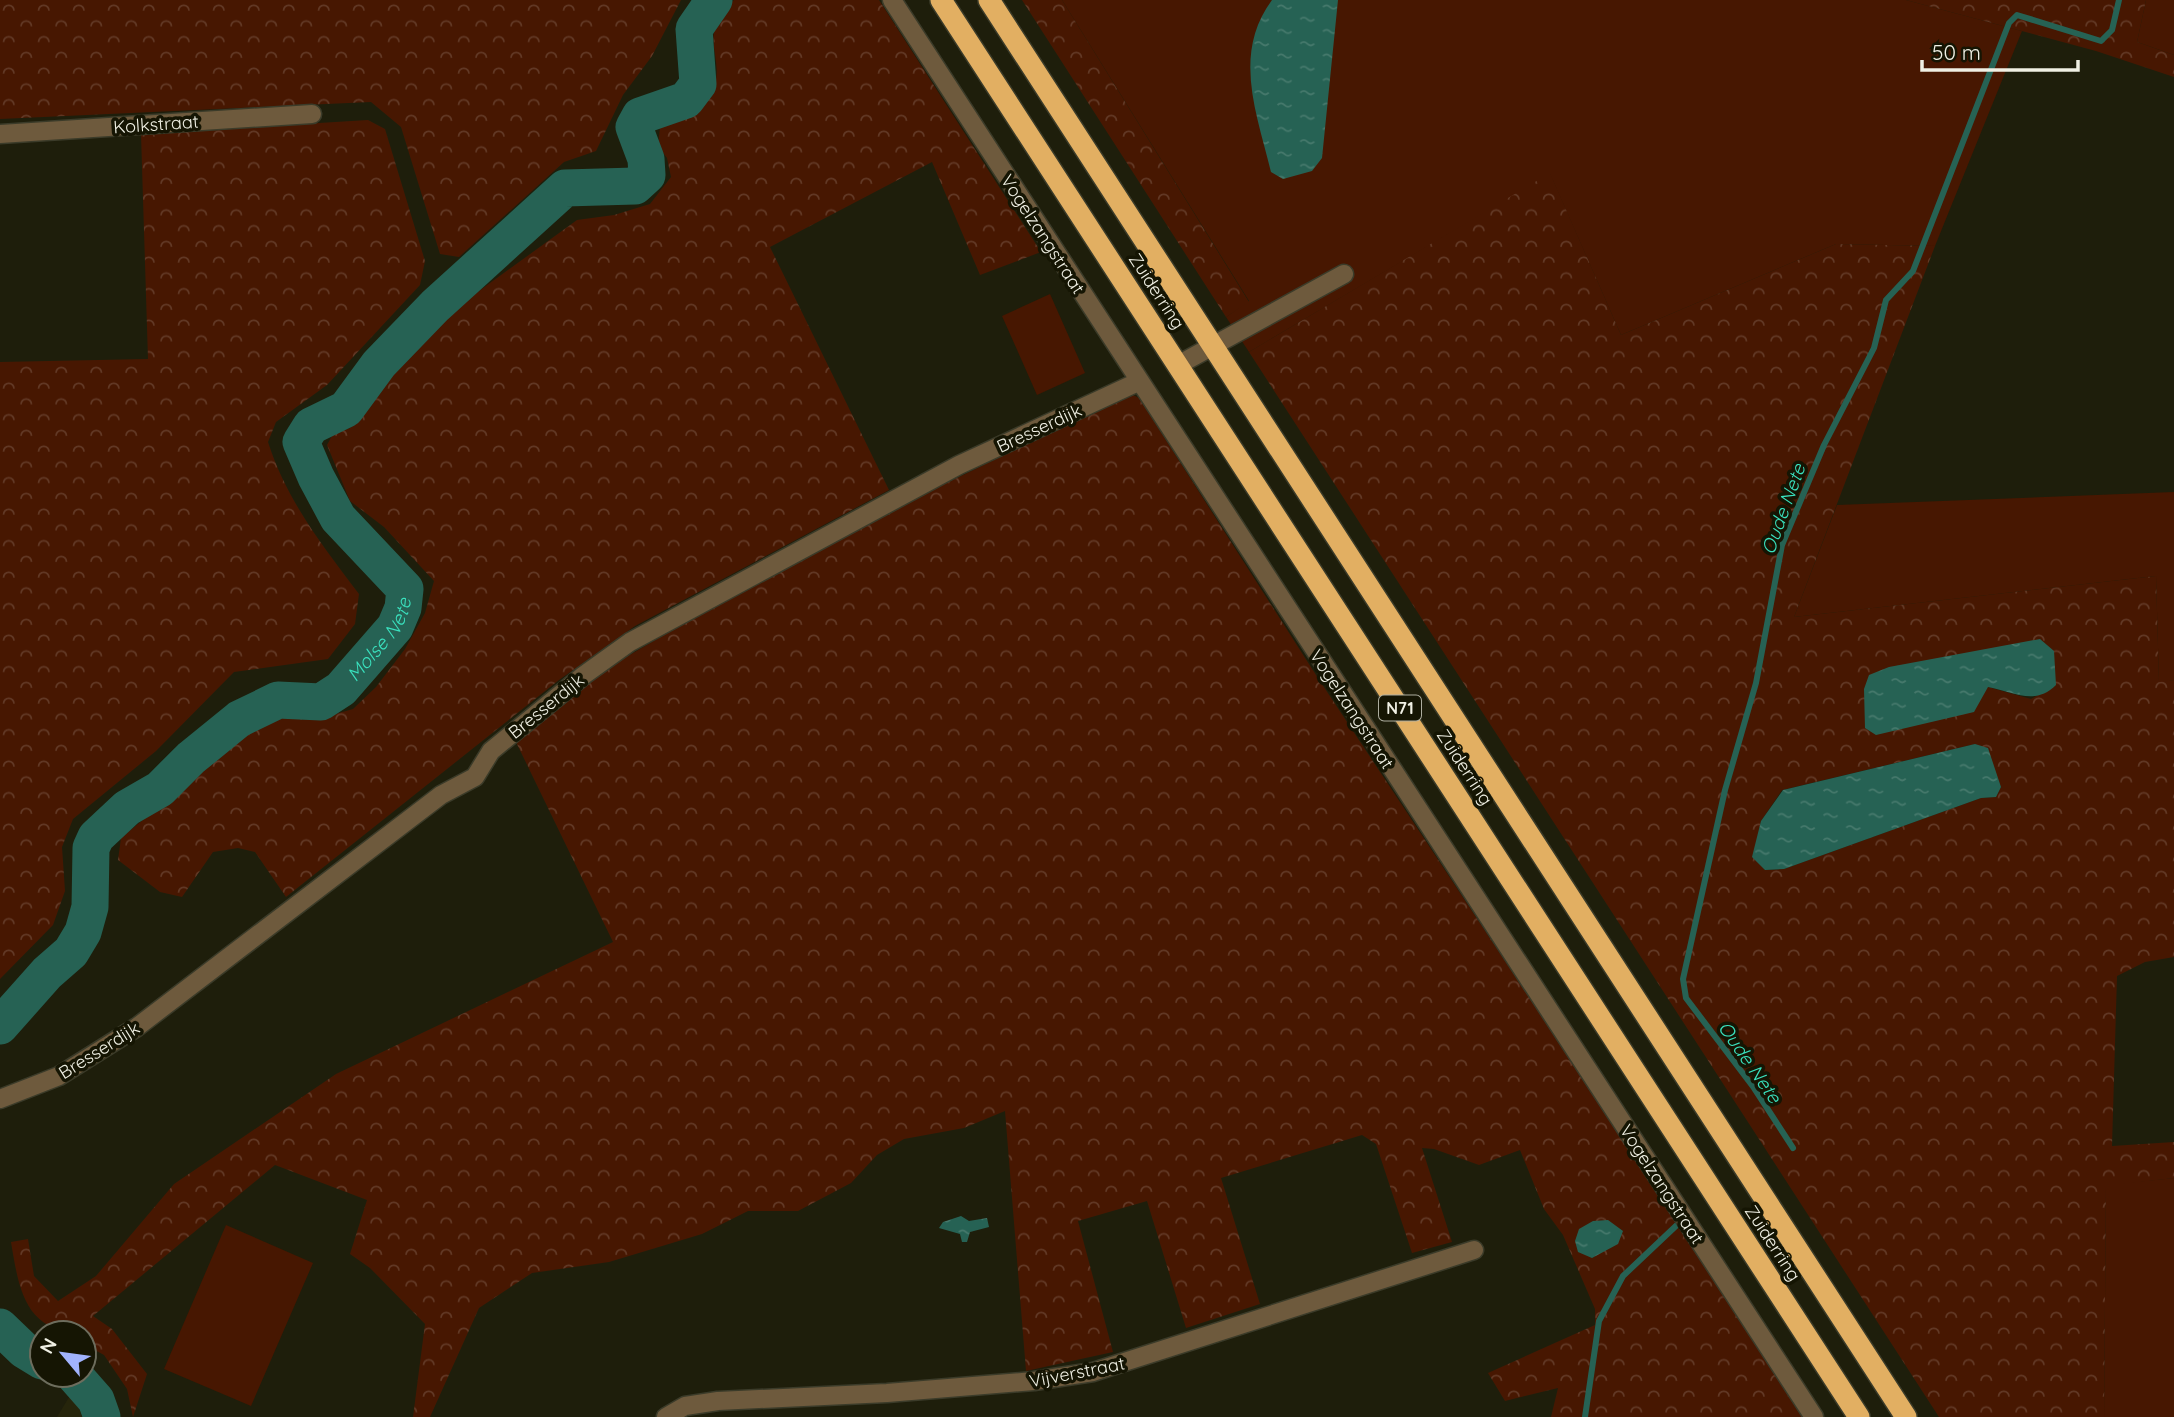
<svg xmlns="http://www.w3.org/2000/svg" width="2174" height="1417" font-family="Quicksand,sans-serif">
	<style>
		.built { fill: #26250b }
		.grass { fill: #471701 }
		.forest { fill: url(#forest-crowns); fill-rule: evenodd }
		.water { fill: url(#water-ripples) }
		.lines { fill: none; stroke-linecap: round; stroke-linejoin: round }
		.stream { stroke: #266254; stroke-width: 6 }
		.river { stroke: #266254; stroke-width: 37 }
		.street-casing { stroke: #3b3b29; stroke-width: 21 }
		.highway-casing { stroke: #3b3b29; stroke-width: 24 }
		.street { stroke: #6e5a3d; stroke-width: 18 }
		.highway { stroke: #e2af62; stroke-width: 21 }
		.labels { text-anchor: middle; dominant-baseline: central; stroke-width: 7; stroke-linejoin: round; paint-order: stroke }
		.shield { fill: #151503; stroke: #aeaea0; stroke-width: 2 }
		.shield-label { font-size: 16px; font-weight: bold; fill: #f0f0e4 }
		.street-label { font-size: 18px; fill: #f0f0e4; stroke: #151503 }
		.water-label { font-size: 19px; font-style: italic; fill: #3ae1be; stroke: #151503 }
	</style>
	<defs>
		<pattern id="forest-crowns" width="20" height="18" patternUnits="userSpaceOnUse" patternTransform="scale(1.75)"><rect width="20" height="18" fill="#471701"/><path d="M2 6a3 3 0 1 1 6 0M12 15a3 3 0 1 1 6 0" fill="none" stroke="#623926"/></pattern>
		<pattern id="water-ripples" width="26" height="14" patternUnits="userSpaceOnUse" patternTransform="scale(1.75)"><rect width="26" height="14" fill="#266254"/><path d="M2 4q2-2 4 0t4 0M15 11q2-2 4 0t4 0" fill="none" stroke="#46796c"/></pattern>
	</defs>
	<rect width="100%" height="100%" fill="#1e1e0b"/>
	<path class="built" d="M 74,1389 L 82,1417 L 57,1417 Z"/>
	<path class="grass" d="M 1062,0 L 1906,0 L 2022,31 L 1935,246 L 1836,244 L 1621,335 L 1550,174 L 1249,352 L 1226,317 L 1249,301 Z
		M 2146,0 L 2174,0 L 2174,55 L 2137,42 Z
		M 1050,294 L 1085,373 L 1037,395 L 1002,316 Z
		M 2174,492 L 2174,680 L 2159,683 L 2156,576 L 1794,617 L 1837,505 Z
		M 2174,1178 L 2174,1417 L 2104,1417 L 2106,1185 Z
		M 226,1225 L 313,1263 L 251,1406 L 164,1369 Z"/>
	<path class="forest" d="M 0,0 L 681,0 L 652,56 L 623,95 L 596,151 L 564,162 L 459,257 L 440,254 L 401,127 L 371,102 L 0,119 Z
		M 734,0 L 879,0 L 1041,252 L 980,275 L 932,162 L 770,247 L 889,490 L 635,626 L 559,680 L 286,897 L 255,852 L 238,848 L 213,852 L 182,897 L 160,892 L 118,860 L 121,838 L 254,728 L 286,714 L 318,719 L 353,709 L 376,687 L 405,649 L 425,613 L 434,581 L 384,527 L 350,501 L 327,445 L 333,434 L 350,428 L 365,400 L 404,354 L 457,307 L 577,220 L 614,215 L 650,204 L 671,177 L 667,158 L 658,146 L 660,127 C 672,121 689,116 699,107 C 742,67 687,42 734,0 Z
		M 1022,0 L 1062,0 L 1249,302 L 1226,317 Z
		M 1906,0 L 2146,0 L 2137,42 L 2174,55 L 2174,77 L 2096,51 Z
		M 368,120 L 385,129 L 425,261 L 420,285 L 327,385 L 276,422 L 268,442 C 287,501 322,545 359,594 L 355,624 L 328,659 L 234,672 L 156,751 L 73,819 L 62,847 L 65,891 L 53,925 L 0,979 L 0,362 L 148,359 L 141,134 Z
		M 1550,173 L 1621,335 L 1836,244 L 1935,246 L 1794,617 L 2156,576 L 2159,682 L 2174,680 L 2174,957 L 2145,962 L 2117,976 L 2112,1146 L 2174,1142 L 2174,1178 L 2106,1186 L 2104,1417 L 1939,1417 L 1249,352 ZM 2056,684 L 2031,699 L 1988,687 ZM 1975,744 L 1994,770 L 2001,787 L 1996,797 L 1981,798 L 1784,869 L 1765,870 L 1753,856 L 1761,821 L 1782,790 Z
		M 1131,394 L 1139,398 L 1316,675 L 1716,1280 L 1802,1417 L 1551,1417 L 1558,1388 L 1505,1401 L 1488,1373 L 1595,1325 L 1595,1309 L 1563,1235 L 1544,1209 L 1520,1150 L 1479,1165 L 1434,1149 L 1422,1148 L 1452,1242 L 1412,1253 L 1376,1144 L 1362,1135 L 1221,1178 L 1260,1304 L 1186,1328 L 1147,1201 L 1078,1221 L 1113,1352 L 1026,1371 L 1005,1111 L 964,1128 L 904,1139 L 877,1155 L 851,1183 L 798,1211 L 748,1211 L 702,1234 L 609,1262 L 532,1273 L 479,1308 L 430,1417 L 413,1417 L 425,1324 L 370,1268 L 350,1254 L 367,1200 L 275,1165 L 93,1316 L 112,1329 L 147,1374 L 133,1417 L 127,1389 L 104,1355 L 84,1344 L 84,1333 C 25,1333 19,1290 11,1242 L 28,1239 L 34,1276 L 58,1301 L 96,1276 L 174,1184 L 336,1074 L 613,942 L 515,740 L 609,667 L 707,610 L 901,505 Z"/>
	<path class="water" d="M 1272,0 L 1338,0 L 1322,158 L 1312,171 L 1283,179 L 1271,172 C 1257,114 1232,54 1272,0 Z
		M 2040,639 L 2054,651 L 2056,685 C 2035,706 2014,692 1988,687 L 1974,712 L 1876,735 L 1865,728 L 1864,689 L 1869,675 L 1889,667 Z
		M 1975,744 L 1988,748 L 2001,787 L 1996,797 L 1981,798 L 1784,869 L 1765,870 L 1752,857 L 1761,821 L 1783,790 Z
		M 961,1216 L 969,1221 L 987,1218 L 989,1227 L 970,1232 L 967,1242 L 962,1242 L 960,1234 L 939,1228 L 943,1222 Z
		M 1608,1220 L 1623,1231 L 1618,1244 L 1592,1258 L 1578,1252 L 1575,1241 L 1579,1229 L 1593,1221 Z"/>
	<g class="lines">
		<path class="stream" d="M 1793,1148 L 1754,1088 L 1686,998 L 1683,979 L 1725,790 L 1756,683 L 1782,545 L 1824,445 L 1874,348 L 1886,300 L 1913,271 L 2009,23 L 2017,15 L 2101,41 L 2112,30 L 2119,0
			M 1585,1417 L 1599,1321 L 1623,1276 L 1678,1224"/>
		<g class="river">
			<path id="s1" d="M 0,1026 L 47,973 L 71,952 L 83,932 L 90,907 L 91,848 L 96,837 L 127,808 L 160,789 L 191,758 L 239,719 L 278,700 L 321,702 L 341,689 L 395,627 L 403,608 L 405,589 L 338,518 L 316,477 L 301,442 L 311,426 L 346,409 L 379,364 L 435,306 L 565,188 L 635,186 L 647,175 L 646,159 L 634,127 L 640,116 L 686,100 L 698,84 L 694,29 L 714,0"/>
			<path d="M 0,1327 L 24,1350 L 42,1361"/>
			<path d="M 74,1375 L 96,1400 L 102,1417"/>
		</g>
		<g class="street-casing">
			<path id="street" d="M 892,0 L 1814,1417
				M 0,134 L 312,114
				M 1178,365 L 1344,274
				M 0,1099 L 59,1076 L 137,1027 L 441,795 L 475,777 L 491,751 L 584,675 L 630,642 L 959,465 L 1140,381
				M 666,1417 L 685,1406 L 718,1401 L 887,1393 L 1034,1381 L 1093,1372 L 1474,1250"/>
		</g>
		<g class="highway-casing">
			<path id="highway" d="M 941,0 L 1859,1417
				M 989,0 L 1906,1417"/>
		</g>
		<use href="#street" class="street"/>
		<use href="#highway" class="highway"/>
	</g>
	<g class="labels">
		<rect class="shield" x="1379" y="695.5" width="42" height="25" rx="5"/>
		<g class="shield-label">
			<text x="1400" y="708">N71</text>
		</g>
		<g class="street-label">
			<text transform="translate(156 124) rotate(-4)">Kolkstraat</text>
			<text transform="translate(1043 234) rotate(57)">Vogelzangstraat</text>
			<text transform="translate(1157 291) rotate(57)">Zuiderring</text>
			<text transform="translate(1039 428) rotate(-25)">Bresserdijk</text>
			<text transform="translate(546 706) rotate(-39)">Bresserdijk</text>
			<text transform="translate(1352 709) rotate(57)">Vogelzangstraat</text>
			<text transform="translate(1465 767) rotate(57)">Zuiderring</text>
			<text transform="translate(99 1050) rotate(-32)">Bresserdijk</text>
			<text transform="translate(1662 1184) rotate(57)">Vogelzangstraat</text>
			<text transform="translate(1773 1243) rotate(57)">Zuiderring</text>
			<text transform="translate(1077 1372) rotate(-11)">Vijverstraat</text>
		</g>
		<g class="water-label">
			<text transform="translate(1783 509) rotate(-70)">Oude Nete</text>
			<text stroke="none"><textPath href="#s1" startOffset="583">Molse Nete</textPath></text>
			<text transform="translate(1750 1062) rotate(55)">Oude Nete</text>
		</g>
	</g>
	<g transform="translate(63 1354) rotate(299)"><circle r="33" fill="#151503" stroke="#6d6d5d" stroke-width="2"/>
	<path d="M0-5L12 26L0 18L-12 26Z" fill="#a1b3fd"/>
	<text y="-10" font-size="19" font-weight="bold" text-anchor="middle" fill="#f0f0e4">N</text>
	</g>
	<path d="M1922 60v10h156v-10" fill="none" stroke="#f0f0e4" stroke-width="3.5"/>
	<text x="1932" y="60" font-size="21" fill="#f0f0e4" stroke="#151503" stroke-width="5" paint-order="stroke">50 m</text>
</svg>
